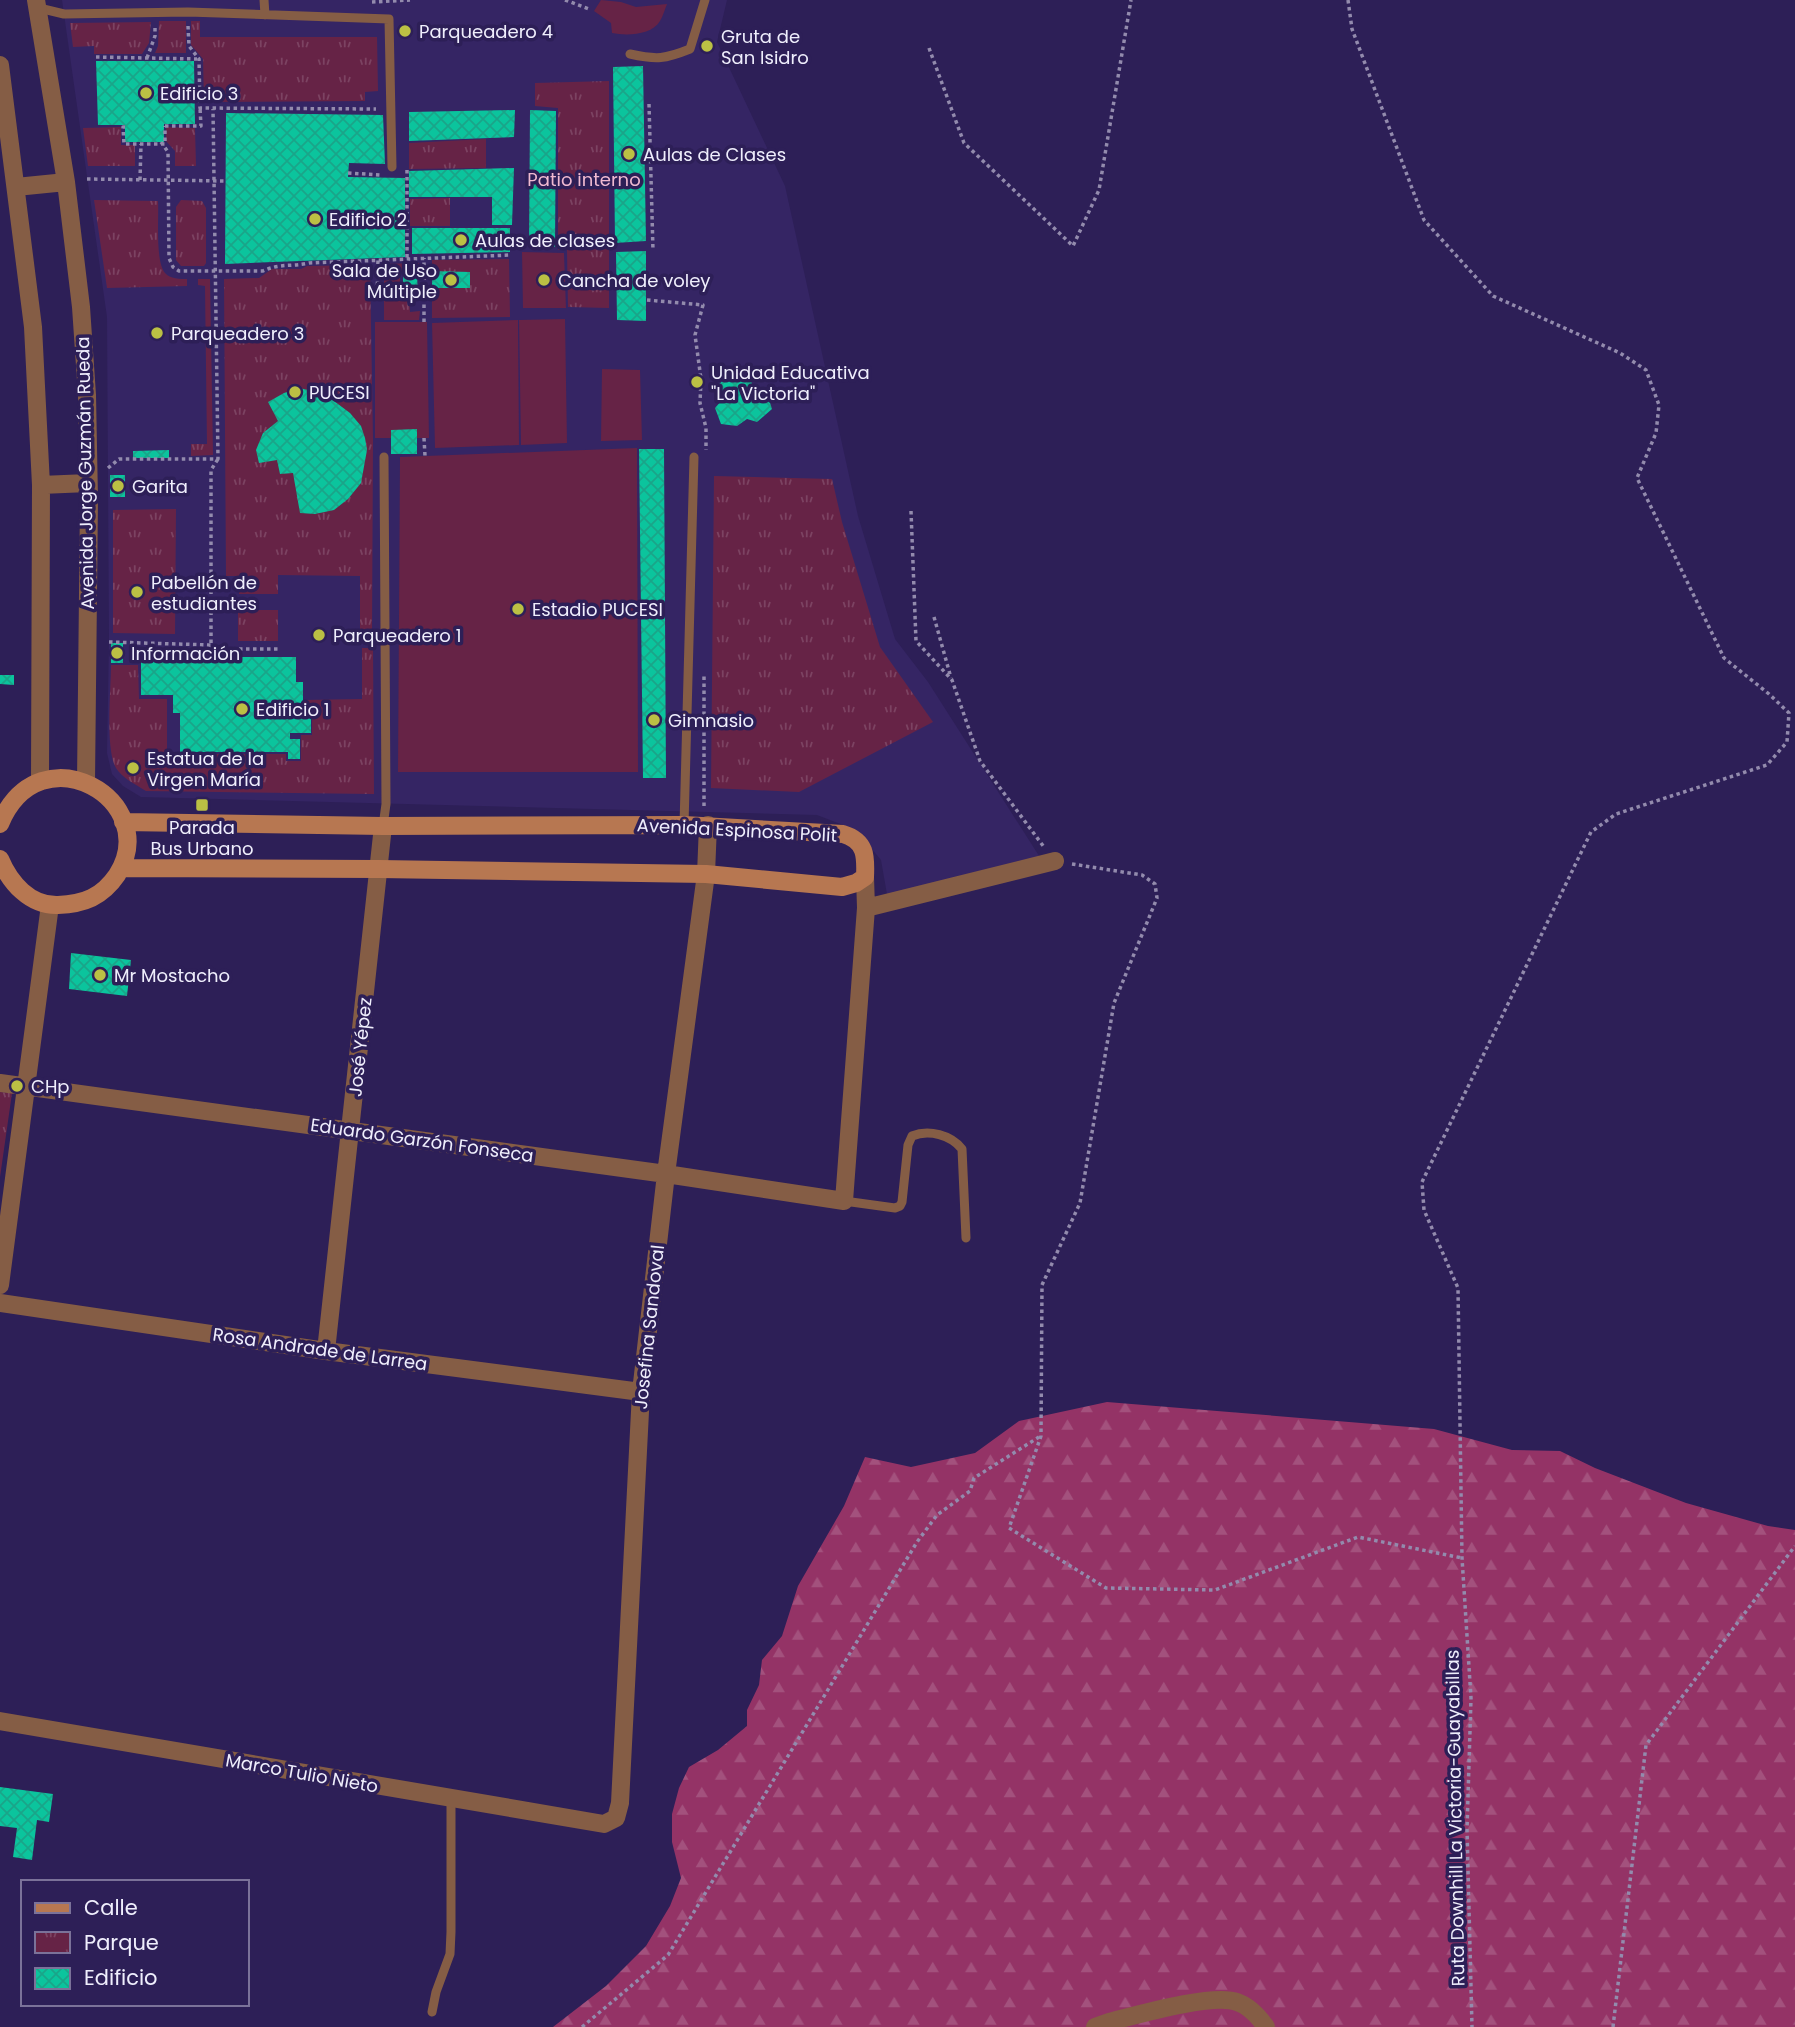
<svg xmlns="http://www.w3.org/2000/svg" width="1795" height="2027" font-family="Poppins,sans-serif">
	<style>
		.built { fill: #352564 }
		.green { fill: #662346 }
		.forest { fill: url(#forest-firs) }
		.park { fill: url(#park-tufts) }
		.building { fill: url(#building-cross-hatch) }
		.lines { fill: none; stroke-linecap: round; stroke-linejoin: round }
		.path { stroke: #938bad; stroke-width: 3.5; stroke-dasharray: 3.5 3.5; stroke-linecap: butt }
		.lane { stroke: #855d45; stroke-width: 9 }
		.street { stroke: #855d45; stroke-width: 18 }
		.secondary { stroke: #b77751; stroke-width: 18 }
		.poi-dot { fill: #bbc044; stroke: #2d1f57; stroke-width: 2.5 }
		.labels { text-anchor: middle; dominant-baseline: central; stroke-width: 7; stroke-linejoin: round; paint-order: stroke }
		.poi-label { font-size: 18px; fill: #efeefc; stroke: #2d1f57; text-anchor: start }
		.park-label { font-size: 18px; fill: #f0bad1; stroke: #2d1f57 }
		.street-label { font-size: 18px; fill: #efeefc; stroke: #2d1f57 }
	</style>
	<defs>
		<pattern id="forest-firs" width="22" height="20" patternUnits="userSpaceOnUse" patternTransform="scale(1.75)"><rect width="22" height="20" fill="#943366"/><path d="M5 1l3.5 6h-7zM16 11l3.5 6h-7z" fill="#a3517d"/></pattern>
		<pattern id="park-tufts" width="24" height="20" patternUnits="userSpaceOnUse" patternTransform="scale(1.75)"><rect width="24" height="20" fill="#662346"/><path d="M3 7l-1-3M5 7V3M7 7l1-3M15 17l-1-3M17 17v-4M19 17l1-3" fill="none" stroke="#7c4362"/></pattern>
		<pattern id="building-cross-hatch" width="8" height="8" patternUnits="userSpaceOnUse" patternTransform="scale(1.75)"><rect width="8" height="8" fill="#0bc49d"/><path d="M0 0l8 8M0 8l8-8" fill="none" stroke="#1aa589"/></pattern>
	</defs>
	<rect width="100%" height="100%" fill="#2d1f57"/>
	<path class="built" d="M 62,0 L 727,0 L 717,42 L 785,186 L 858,516 L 895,639 L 928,682 L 1041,859 L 888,900 L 881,860 L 856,830 L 817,815 L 141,797 L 123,786 L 112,774 L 107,753 L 109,640 L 107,317 Z"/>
	<path class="green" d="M 601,0 L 621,2 L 636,7 L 667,4 C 665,9 663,16 660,21 C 652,35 627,36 612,33 L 611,23 L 594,11 Z
		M 522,252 L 564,253 L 566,308 L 523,308 Z
		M 565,319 L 567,443 L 521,445 L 519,320 Z
		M 518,320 L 519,445 L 435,448 L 432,323 Z
		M 375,322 L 427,322 L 429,438 L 375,438 Z
		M 602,369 L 640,370 L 642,440 L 601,441 Z
		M 637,448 L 638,772 L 398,772 L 400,457 Z"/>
	<path class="forest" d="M 1107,1402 L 1434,1429 L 1512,1450 L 1560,1451 L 1595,1468 L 1686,1503 L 1768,1526 L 1795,1530 L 1795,2027 L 553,2027 L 606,1986 L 646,1946 L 670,1906 L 681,1878 L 672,1842 L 672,1814 L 679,1788 L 689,1767 L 718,1750 L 747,1726 L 747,1710 L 759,1685 L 762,1660 L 782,1636 L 798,1586 L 844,1506 L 865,1457 L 911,1467 L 975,1453 L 1019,1421 Z"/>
	<path class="park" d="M 159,21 L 186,21 L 186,53 L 155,53 L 158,46 Z
		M 191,21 L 200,21 L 200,37 L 377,37 L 378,91 L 365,92 L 365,101 L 204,102 L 203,59 L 191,45 Z
		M 151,22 L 149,43 L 142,54 L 94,54 L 94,46 L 73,47 L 70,23 Z
		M 609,81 L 609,308 L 568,307 L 567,250 L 558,250 L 558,108 L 535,106 L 535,83 Z
		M 121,127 L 121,145 L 135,145 L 135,166 L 88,166 L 83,128 Z
		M 166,127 L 195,128 L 196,166 L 175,166 L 175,151 L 166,141 Z
		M 486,139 L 486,168 L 409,169 L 409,143 Z
		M 450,198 L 450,226 L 410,226 L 410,199 Z
		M 94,200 L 158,201 C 159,218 155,261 165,273 C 170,279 180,279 187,279 L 187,286 L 107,288 Z
		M 181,200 L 202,201 L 206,208 L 206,263 L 204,266 L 181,266 L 176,260 L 176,207 Z
		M 509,259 L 510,317 L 432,318 L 432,260 Z
		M 419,263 L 420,272 L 400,272 L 400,283 L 384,283 L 384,264 Z
		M 370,265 L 373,440 L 372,635 L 360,635 L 360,576 L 278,575 L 278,594 L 239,594 L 239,576 L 226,576 L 224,279 L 259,278 L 272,269 L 301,269 L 307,266 Z
		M 198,279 L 210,279 L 213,455 L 191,456 L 191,444 L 207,444 L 205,286 L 198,285 Z
		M 401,293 L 401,297 L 409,297 L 410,312 L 420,311 L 419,320 L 384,320 L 384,294 Z
		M 714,476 L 832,479 L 842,522 L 880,647 L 933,722 L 799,792 L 711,788 Z
		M 176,509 L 175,634 L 113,633 L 113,510 Z
		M 238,610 L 278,610 L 278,641 L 238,641 Z
		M 362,648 L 373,648 L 374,794 L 146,791 C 135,784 122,778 116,768 C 105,750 111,688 111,665 L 138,665 L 139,699 L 167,699 L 167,754 L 286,754 L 286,761 L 301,761 L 301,735 L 312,735 L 312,705 L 304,704 L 304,700 L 362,699 Z
		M 0,1092 L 12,1093 L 0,1177 Z"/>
	<path class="building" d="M 96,61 L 194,61 L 195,124 L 164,124 L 164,142 L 125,142 L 125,125 L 98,125 Z
		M 643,66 L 646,241 L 615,243 L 613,67 Z
		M 515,110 L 514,137 L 409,141 L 409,112 Z
		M 530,110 L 556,111 L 555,247 L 529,248 Z
		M 226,113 L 383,115 L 385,164 L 349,163 L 348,177 L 405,178 L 405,257 L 225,264 Z
		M 514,168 L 512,225 L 492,225 L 492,197 L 409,197 L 409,171 Z
		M 412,228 L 510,228 L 510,252 L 412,254 Z
		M 646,251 L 646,321 L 617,320 L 616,252 Z
		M 432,271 L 470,272 L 470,288 L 432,288 Z
		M 403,273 L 417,274 L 418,296 L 403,295 Z
		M 733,372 L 750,378 L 754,390 L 767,393 L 772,409 L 757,422 L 747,419 L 737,426 L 721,424 L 715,408 L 723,399 L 718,385 Z
		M 299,388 L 313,391 L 327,396 L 338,404 L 350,413 L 361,426 L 365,438 L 367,450 L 361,483 L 348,499 L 334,510 L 315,514 L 300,513 L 293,473 L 280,474 L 277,460 L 259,463 L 256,450 L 263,433 L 278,421 L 268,402 L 284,393 Z
		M 417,429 L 417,454 L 391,454 L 391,430 Z
		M 639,449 L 664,449 L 666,778 L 643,778 Z
		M 169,450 L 169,458 L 133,458 L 133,451 Z
		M 110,475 L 125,475 L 125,497 L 110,497 Z
		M 133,586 L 140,586 L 141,598 L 133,598 Z
		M 111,643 L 123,643 L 123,663 L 111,663 Z
		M 141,657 L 296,657 L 296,682 L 303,682 L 303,706 L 311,706 L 311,733 L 290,733 L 290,739 L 300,739 L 300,759 L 288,759 L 288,752 L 180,752 L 180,713 L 173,713 L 173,695 L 141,695 Z
		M 0,675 L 14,675 L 14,685 L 0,684 Z
		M 71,953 L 131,960 L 127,996 L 69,989 Z
		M 0,1787 L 53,1794 L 49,1822 L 37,1820 L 32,1860 L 13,1857 L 17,1828 L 0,1826 Z"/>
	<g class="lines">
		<path class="path" d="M 565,0 L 589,9
			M 1348,0 L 1352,29 L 1424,220 L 1493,296 L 1620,353 L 1646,370 L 1659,405 L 1656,433 L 1637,478 L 1724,658 L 1769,694 L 1789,713 L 1787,742 L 1767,765 L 1616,814 L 1591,832 L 1422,1182 L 1424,1210 L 1458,1288 L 1462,1558 L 1471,1698 L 1467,1829 L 1472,2027
			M 372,2 L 410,0
			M 188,26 L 189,46 L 199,59 L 200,108 L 376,109
			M 929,48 L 964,143 L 1073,246 L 1099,190 L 1131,0
			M 96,57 L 197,59
			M 147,58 L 155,36 L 155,26
			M 649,104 L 653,251
			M 165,126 L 201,126 L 200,108
			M 125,127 L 123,127 L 124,144 L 165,144 L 165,126
			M 161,142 L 168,152 L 169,258 L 173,267 L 179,271 L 263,271 C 280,263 291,267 309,263 L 511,255
			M 407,170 L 407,259
			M 348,173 L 381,175
			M 87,179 L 225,181
			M 140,180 L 141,144
			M 377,288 L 403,287
			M 377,299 L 378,260
			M 647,300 L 703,305 L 695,335 L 701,379 L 700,403 L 706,428 L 706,450
			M 424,322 L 424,258
			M 424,438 L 425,456
			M 108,468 L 119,459 L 218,459 L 213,109
			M 911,511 L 916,641 L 952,680 L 980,761 L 1044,847
			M 934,617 L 951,678
			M 358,641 L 374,641
			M 109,642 L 211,645
			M 211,649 L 280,649
			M 211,657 L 211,470 L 218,459
			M 704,806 L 704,675
			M 1072,864 L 1142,875 L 1155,884 L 1157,898 L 1114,1003 L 1080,1203 L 1042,1285 L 1041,1436 L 1009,1528 L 1106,1588 L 1215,1590 L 1358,1537 L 1462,1558
			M 582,2027 L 668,1955 L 917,1542 L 937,1515 L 970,1491 L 974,1478 L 1039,1437
			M 1613,2027 L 1646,1745 L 1795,1546"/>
		<path class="lane" d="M 264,0 L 265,15
			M 39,8 L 64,14 L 188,12 L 389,19 L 392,167
			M 630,54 C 657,60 665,59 690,49 L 705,0
			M 684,825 L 694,457
			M 383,826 L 386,804 L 384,457
			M 844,1201 L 895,1208 L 900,1206 L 902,1202 L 908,1145 L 912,1136 C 929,1129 951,1135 962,1149 L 966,1238
			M 432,2012 L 436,1992 L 450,1954 L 451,1932 L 451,1798"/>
		<path class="street" d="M 36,0 L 66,182 L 81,307 L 87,395 L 89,499 L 86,782
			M 0,65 L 33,327 L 41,485 L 40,781
			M 16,187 L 66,182
			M 41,485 L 88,483
			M 866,908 L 1055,861
			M 0,1083 L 666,1174 L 844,1201 L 866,908 L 865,877
			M 0,1285 L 50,905
			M 0,1303 L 326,1351 L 641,1392
			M 326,1351 L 383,826
			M 0,1721 L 604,1824 L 616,1818 L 620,1803 L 641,1392 L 666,1174 L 706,874 L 708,825
			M 1095,2027 L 1109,2022 C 1137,2015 1213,1993 1237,2002 C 1249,2006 1259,2017 1266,2027"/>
		<path class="secondary" d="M 0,824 C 40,728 164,801 117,875 C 102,897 84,904 58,905 C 30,906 10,883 0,859
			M 121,868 L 379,869 L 706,874 L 842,887 L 856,883 L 865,877 C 866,856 866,841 843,834 L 684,825 L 383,826 L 123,822"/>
	</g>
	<g class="poi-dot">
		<circle cx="405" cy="31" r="7"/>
		<circle cx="707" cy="46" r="7"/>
		<circle cx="146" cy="93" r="7"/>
		<circle cx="629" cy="154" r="7"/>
		<circle cx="315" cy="219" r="7"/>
		<circle cx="461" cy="240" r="7"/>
		<circle cx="451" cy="280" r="7"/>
		<circle cx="544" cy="280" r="7"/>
		<circle cx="157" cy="333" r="7"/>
		<circle cx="697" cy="382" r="7"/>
		<circle cx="295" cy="392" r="7"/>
		<circle cx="118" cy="486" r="7"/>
		<circle cx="137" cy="592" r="7"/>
		<circle cx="518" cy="609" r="7"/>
		<circle cx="319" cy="635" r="7"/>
		<circle cx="117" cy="653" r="7"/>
		<circle cx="242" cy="709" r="7"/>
		<circle cx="654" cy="720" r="7"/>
		<circle cx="133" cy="768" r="7"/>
		<rect x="195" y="798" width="14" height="14" rx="3.5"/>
		<circle cx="100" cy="975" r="7"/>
		<circle cx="17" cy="1086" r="7"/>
	</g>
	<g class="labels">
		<g class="poi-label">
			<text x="419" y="31">Parqueadero 4</text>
			<text x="721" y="36">Gruta de<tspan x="721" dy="21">San Isidro</tspan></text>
			<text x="160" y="93">Edificio 3</text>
			<text x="643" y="154">Aulas de Clases</text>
			<text x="329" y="219">Edificio 2</text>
			<text x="475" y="240">Aulas de clases</text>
			<text x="437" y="270" text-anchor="end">Sala de Uso<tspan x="437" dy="21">Múltiple</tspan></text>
			<text x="558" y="280">Cancha de voley</text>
			<text x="171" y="333">Parqueadero 3</text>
			<text x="711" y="372">Unidad Educativa<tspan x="711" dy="21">"La Victoria"</tspan></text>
			<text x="309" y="392">PUCESI</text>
			<text x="132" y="486">Garita</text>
			<text x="151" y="582">Pabellón de<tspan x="151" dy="21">estudiantes</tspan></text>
			<text x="532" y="609">Estadio PUCESI</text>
			<text x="333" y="635">Parqueadero 1</text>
			<text x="131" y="653">Información</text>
			<text x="256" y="709">Edificio 1</text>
			<text x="668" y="720">Gimnasio</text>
			<text x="147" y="758">Estatua de la<tspan x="147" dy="21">Virgen María</tspan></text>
			<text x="202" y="827" text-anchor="middle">Parada<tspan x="202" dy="21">Bus Urbano</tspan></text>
			<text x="114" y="975">Mr Mostacho</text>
			<text x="31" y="1086">CHp</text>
		</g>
		<g class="park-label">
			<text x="584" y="179">Patio interno</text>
		</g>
		<g class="street-label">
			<text transform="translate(85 473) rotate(-91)">Avenida Jorge Guzmán Rueda</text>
			<text transform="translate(737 830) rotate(3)">Avenida Espinosa Polit</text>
			<text transform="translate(360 1047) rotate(-84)">José Yépez</text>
			<text transform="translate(422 1140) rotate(8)">Eduardo Garzón Fonseca</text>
			<text transform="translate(649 1327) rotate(-84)">Josefina Sandoval</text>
			<text transform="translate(320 1349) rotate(8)">Rosa Andrade de Larrea</text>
			<text transform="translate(302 1773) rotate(10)">Marco Tulio Nieto</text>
			<text transform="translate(1455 1818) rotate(-91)">Ruta Downhill La Victoria-Guayabillas</text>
		</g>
	</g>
	<rect x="21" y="1880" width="228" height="126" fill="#2d1f57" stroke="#7b7299" stroke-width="2"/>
	<rect x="35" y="1903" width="35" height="10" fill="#b77751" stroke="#7b7299" stroke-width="2"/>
	<text x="84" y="1915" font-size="21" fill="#efeefc">Calle</text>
	<rect x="35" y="1932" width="35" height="21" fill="url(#park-tufts)" stroke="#7b7299" stroke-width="2"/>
	<text x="84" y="1950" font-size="21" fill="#efeefc">Parque</text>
	<rect x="35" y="1968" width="35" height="21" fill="url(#building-cross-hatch)" stroke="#7b7299" stroke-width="2"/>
	<text x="84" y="1985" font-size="21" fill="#efeefc">Edificio</text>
</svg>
